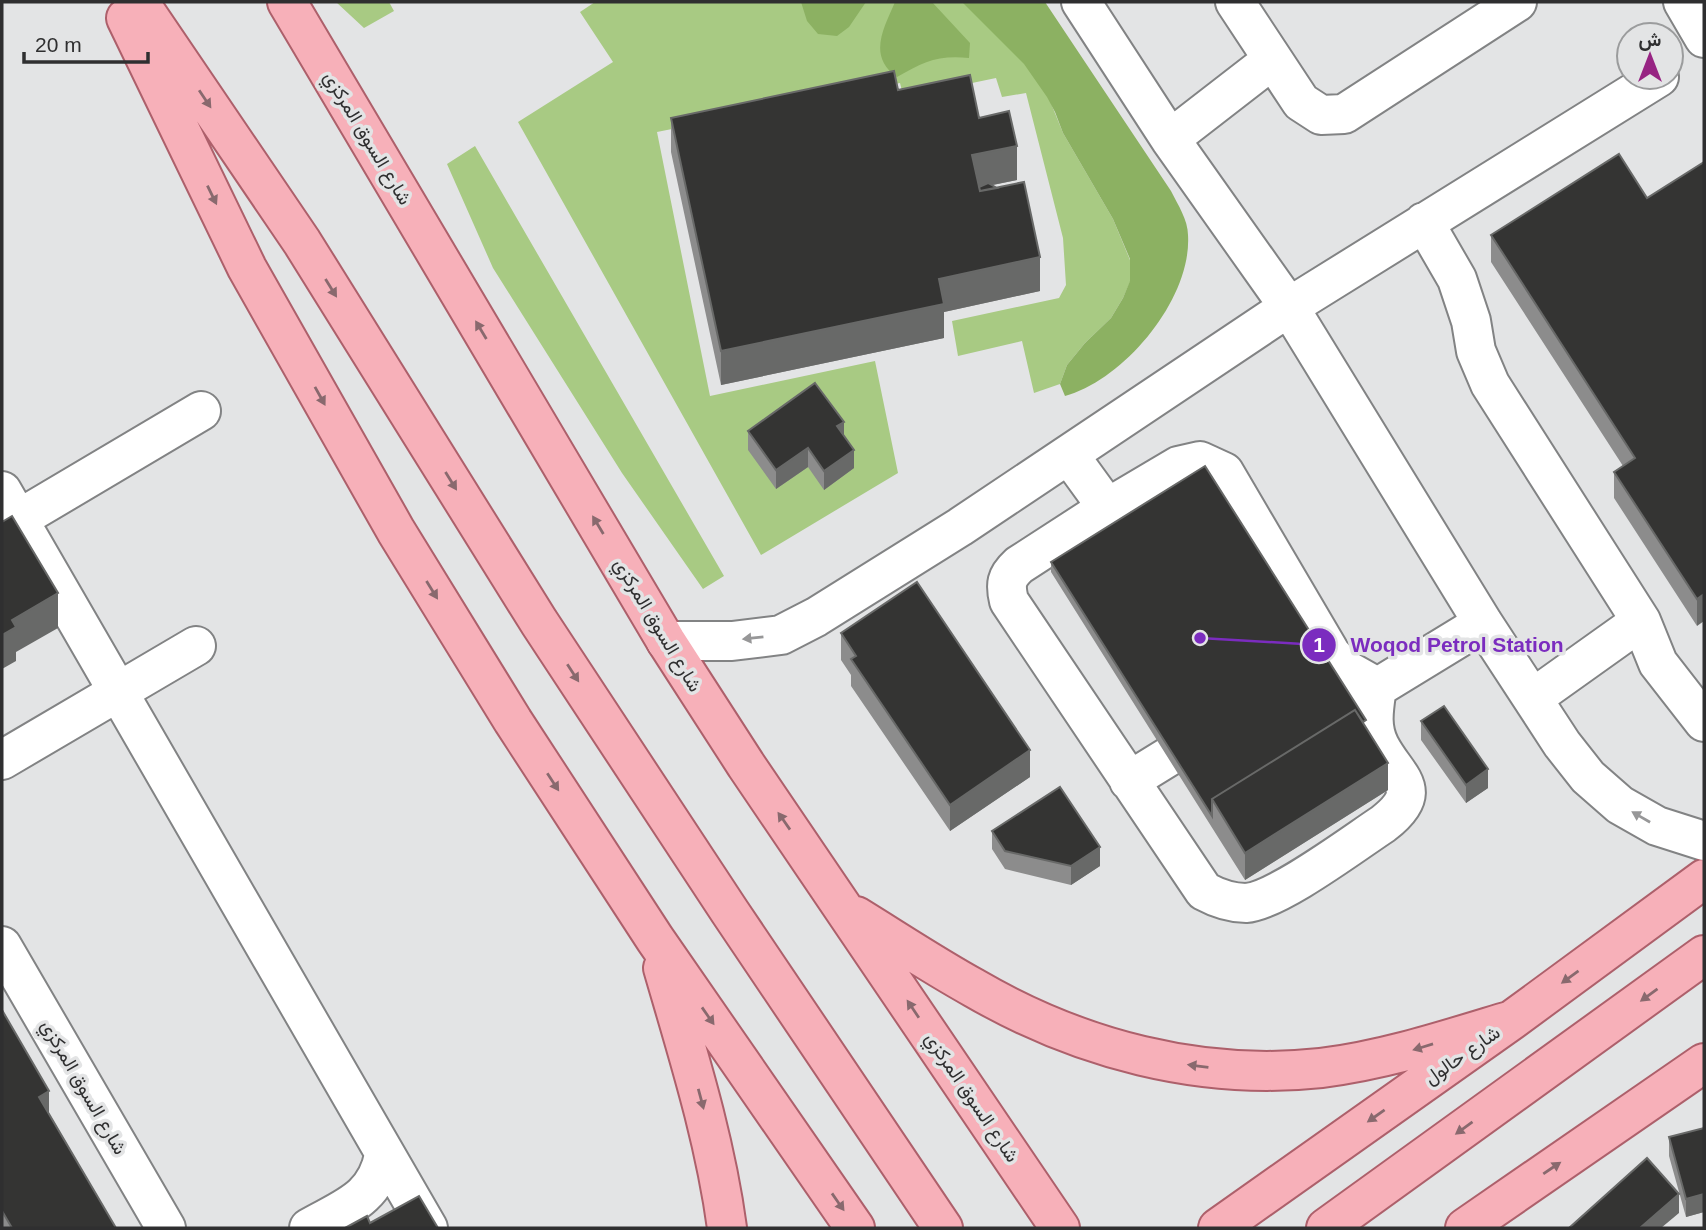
<svg xmlns="http://www.w3.org/2000/svg" width="1706" height="1230" font-family="Helvetica,Vazirmatn,sans-serif">
	<style>
		.green { fill: #a8ca83 }
		.forest { fill: #8cb162 }
		.lines { fill: none; stroke-linecap: round; stroke-linejoin: round }
		.minor-casing { stroke: #828384; stroke-width: 42 }
		.major-casing { stroke: #ad606b; stroke-width: 42 }
		.minor { stroke: #fff; stroke-width: 38 }
		.major { stroke: #f7b0b9; stroke-width: 38 }
		.wall { fill: #8c8c8c }
		.shaded-wall { fill: #686968 }
		.building { fill: #343433; stroke: #686968; stroke-width: 2 }
		.oneway { fill: #89696e }
		.oneway2 { fill: #979798 }
		.labels { text-anchor: middle; dominant-baseline: central; stroke-width: 7; stroke-linejoin: round; paint-order: stroke }
		.street-label { font-size: 19px; fill: #2f2f30; stroke: #e3e4e5 }
		.leader { fill: none; stroke: #7b2cbf; stroke-width: 2.5 }
		.callout-dot { fill: #7b2cbf; stroke: #e3e4e5; stroke-width: 2.5 }
		.mark-label { font-size: 21px; text-anchor: middle; font-weight: bold; fill: #fff }
		.callout-label { font-size: 21px; text-anchor: middle; font-weight: bold; fill: #7b2cbf; stroke: #e3e4e5; stroke-width: 7; stroke-linejoin: round; paint-order: stroke }
	</style>
	<rect width="100%" height="100%" fill="#e3e4e5"/>
	<path class="green" d="M 336,2 L 389,2 L 394,11 L 364,28 Z
		M 595,2 L 1010,2 L 1063,133 L 1113,219 L 1130,260 L 1130,282 L 1123,298 L 1111,318 L 1085,343 L 1067,365 L 1060,384 L 1034,393 L 1022,341 L 958,356 L 952,321 L 1059,298 L 1066,285 L 1063,238 L 1026,93 L 1002,97 L 996,78 L 948,88 L 908,115 L 900,83 L 657,132 L 710,396 L 875,361 L 898,473 L 761,555 L 518,122 L 613,62 L 580,12 Z
		M 475,146 L 724,576 L 703,589 L 622,473 L 493,268 L 447,164 Z"/>
	<path class="forest" d="M 801,2 L 866,2 L 849,27 L 837,36 L 818,34 L 807,21 Z
		M 895,2 L 932,2 L 970,43 L 969,58 C 937,55 924,62 897,77 C 867,56 884,28 895,2 Z
		M 962,2 L 1045,2 L 1171,191 C 1178,205 1188,220 1188,235 C 1192,299 1124,380 1065,396 L 1060,384 L 1067,365 L 1085,343 L 1111,318 L 1123,298 L 1130,281 L 1130,259 L 1113,219 L 1063,133 L 1055,112 L 1047,97 L 1024,64 Z"/>
	<g class="lines">
		<g class="minor-casing">
			<path id="minor" d="M 1081,2 L 1170,139 L 1289,307 L 1483,623 L 1562,744 L 1588,777 L 1620,805 L 1657,826 L 1704,841
				M 1235,2 L 1301,102 L 1321,115 L 1344,114 L 1517,2
				M 1683,2 L 1704,38
				M 1170,139 L 1272,60
				M 1424,222 L 1457,279 L 1471,321 L 1476,351 L 1490,384 L 1641,621 L 1658,663 L 1704,722
				M 1069,455 L 1122,528
				M 1200,461 L 1224,472 L 1331,654 L 1345,669 L 1377,687 C 1374,708 1370,727 1380,746 C 1397,779 1427,790 1383,824 C 1354,843 1277,901 1246,903 C 1231,903 1217,898 1204,891 L 1009,601 C 1005,584 1006,577 1019,565 L 1107,508 L 1178,466 Z
				M 2,491 L 428,1228
				M 2,529 L 201,411
				M 666,641 L 732,641 L 781,635 L 816,617 L 960,527 L 1289,307 L 1659,77
				M 1533,698 L 1641,621
				M 1357,700 L 1483,623
				M 2,760 L 196,646
				M 1129,781 L 1168,757
				M 2,946 L 166,1228
				M 309,1228 C 344,1208 376,1199 384,1155"/>
		</g>
		<g class="major-casing">
			<path id="major" d="M 139,2 L 302,242 L 539,622 L 730,912 L 943,1228
				M 287,2 L 666,641 L 746,765 L 1060,1228
				M 126,18 L 247,268 L 396,531 L 513,721 L 655,939 L 855,1228
				M 856,916 C 895,940 934,966 974,988 C 1079,1049 1200,1081 1321,1068 C 1386,1060 1449,1039 1512,1020
				M 663,968 C 688,1054 715,1139 727,1228
				M 1218,1228 L 1512,1020 L 1704,879
				M 1326,1228 L 1704,955
				M 1465,1228 L 1704,1063"/>
		</g>
		<use href="#minor" class="minor"/>
		<use href="#major" class="major"/>
	</g>
	<path class="wall" d="M 898,90 L 979,118 L 1017,180 L 993,185 L 1040,291 L 944,312 L 944,338 L 721,385 L 671,152 L 671,118 Z
		M 1704,162 L 1697,626 L 1614,498 L 1614,472 L 1623,466 L 1491,262 L 1491,235 L 1647,198 Z
		M 748,431 L 844,435 L 854,468 L 824,490 L 808,467 L 776,489 L 748,450 Z
		M 1051,562 L 1366,727 L 1388,790 L 1245,880 L 1051,572 Z
		M 841,633 L 1030,777 L 950,831 L 851,686 L 851,675 L 841,660 Z
		M 1421,721 L 1488,788 L 1466,803 L 1421,740 Z
		M 992,831 L 1100,866 L 1071,885 L 1005,869 L 992,849 Z
		M 2,1010 L 49,1113 L 116,1228 L 2,1228 Z
		M 1704,1128 L 1704,1212 L 1686,1217 L 1669,1156 L 1669,1137 Z"/>
	<path class="shaded-wall" d="M 1017,146 L 1017,180 L 972,189 L 972,155 Z
		M 1040,257 L 1040,291 L 944,312 L 944,338 L 721,385 L 721,351 L 939,279 Z
		M 844,422 L 844,441 L 837,426 Z
		M 808,448 L 808,467 L 776,489 L 776,470 Z
		M 854,450 L 854,468 L 824,490 L 824,471 Z
		M 58,593 L 58,628 L 16,652 L 16,661 L 2,669 L 2,635 L 12,620 Z
		M 1704,594 L 1704,621 L 1697,626 L 1697,599 Z
		M 1030,750 L 1030,777 L 950,831 L 950,805 Z
		M 1388,763 L 1388,790 L 1245,880 L 1245,853 Z
		M 1488,769 L 1488,788 L 1466,803 L 1466,785 Z
		M 1100,847 L 1100,866 L 1071,885 L 1071,866 Z
		M 49,1091 L 49,1125 L 39,1097 Z
		M 1679,1194 L 1679,1213 L 1661,1228 L 1640,1228 Z
		M 1704,1194 L 1704,1212 L 1686,1217 L 1686,1199 Z"/>
	<path class="building" d="M 894,71 L 898,90 L 970,75 L 979,118 L 1009,111 L 1017,146 L 972,155 L 980,191 L 1024,182 L 1040,257 L 939,279 L 944,304 L 721,351 L 671,118 Z
		M 1619,154 L 1647,198 L 1704,162 L 1704,594 L 1697,599 L 1614,472 L 1635,458 L 1491,235 Z
		M 988,183 L 997,188 L 980,191 L 979,187 Z
		M 815,383 L 844,422 L 837,426 L 854,450 L 824,471 L 808,448 L 776,470 L 748,431 Z
		M 1205,466 L 1366,720 L 1363,722 L 1355,710 L 1212,799 L 1212,816 L 1051,562 Z
		M 12,516 L 58,593 L 12,620 L 16,627 L 2,635 L 2,522 Z
		M 917,582 L 1030,750 L 950,805 L 851,659 L 856,656 L 841,633 Z
		M 1444,706 L 1488,769 L 1466,785 L 1421,721 Z
		M 1355,710 L 1388,763 L 1245,853 L 1212,799 Z
		M 1060,787 L 1100,847 L 1071,866 L 1005,851 L 992,831 Z
		M 2,1010 L 49,1091 L 39,1097 L 116,1228 L 12,1228 L 2,1211 Z
		M 1704,1128 L 1704,1194 L 1686,1199 L 1669,1137 Z
		M 1647,1158 L 1679,1194 L 1640,1228 L 1569,1228 Z
		M 419,1196 L 438,1228 L 345,1228 L 367,1216 L 370,1223 Z"/>
	<defs><path id="oneway-solid" d="M-6-.8H1V-3.2L6.5 0L1 3.2V.8H-6Z" transform="scale(1.75)"/></defs>
	<g class="oneway">
		<use href="#oneway-solid" transform="translate(205 99) rotate(56)"/>
		<use href="#oneway-solid" transform="translate(212 195) rotate(64)"/>
		<use href="#oneway-solid" transform="translate(331 288) rotate(58)"/>
		<use href="#oneway-solid" transform="translate(481 330) rotate(-121)"/>
		<use href="#oneway-solid" transform="translate(320 396) rotate(61)"/>
		<use href="#oneway-solid" transform="translate(451 481) rotate(58)"/>
		<use href="#oneway-solid" transform="translate(598 525) rotate(-121)"/>
		<use href="#oneway-solid" transform="translate(432 590) rotate(58)"/>
		<use href="#oneway-solid" transform="translate(573 673) rotate(57)"/>
		<use href="#oneway-solid" transform="translate(553 782) rotate(57)"/>
		<use href="#oneway-solid" transform="translate(784 821) rotate(-125)"/>
		<use href="#oneway-solid" transform="translate(1570 977) rotate(144)"/>
		<use href="#oneway-solid" transform="translate(1649 995) rotate(144)"/>
		<use href="#oneway-solid" transform="translate(913 1009) rotate(-124)"/>
		<use href="#oneway-solid" transform="translate(708 1016) rotate(55)"/>
		<use href="#oneway-solid" transform="translate(1423 1047) rotate(163)"/>
		<use href="#oneway-solid" transform="translate(1198 1066) rotate(-173)"/>
		<use href="#oneway-solid" transform="translate(701 1099) rotate(75)"/>
		<use href="#oneway-solid" transform="translate(1376 1116) rotate(145)"/>
		<use href="#oneway-solid" transform="translate(1464 1128) rotate(144)"/>
		<use href="#oneway-solid" transform="translate(1552 1168) rotate(-34)"/>
		<use href="#oneway-solid" transform="translate(838 1202) rotate(55)"/>
	</g>
	<g class="oneway2">
		<use href="#oneway-solid" transform="translate(753 638) rotate(174)"/>
		<use href="#oneway-solid" transform="translate(1641 817) rotate(-150)"/>
	</g>
	<g class="labels">
		<g class="street-label">
			<text transform="translate(368 138) rotate(59)">شارع السوق المركزي</text>
			<text transform="translate(658 625) rotate(59)">شارع السوق المركزي</text>
			<text transform="translate(1462 1055) rotate(-35)">شارع حالول</text>
			<text transform="translate(84 1087) rotate(60)">شارع السوق المركزي</text>
			<text transform="translate(972 1097) rotate(56)">شارع السوق المركزي</text>
		</g>
	</g>
	<path class="leader" d="M1200 638L1319 645"/>
	<g class="callout-dot">
		<circle cx="1200" cy="638" r="7"/>
		<circle cx="1319" cy="645" r="18"/>
	</g>
	<g class="mark-label">
		<text x="1319" y="652">1</text>
	</g>
	<g class="callout-label">
		<text x="1457" y="652">Woqod Petrol Station</text>
	</g>
	<rect width="1706" height="1230" fill="none" stroke="#2f2f30" stroke-width="7"/>
	<g transform="translate(1650 56)"><circle r="33" fill="#e3e4e5" stroke="#9b9c9d" stroke-width="2"/>
	<path d="M0-5L12 26L0 18L-12 26Z" fill="#972483"/>
	<text y="-10" font-size="19" font-weight="bold" text-anchor="middle" fill="#2f2f30">ش</text>
	</g>
	<path d="M24 52v10h124v-10" fill="none" stroke="#2f2f30" stroke-width="3.5"/>
	<text x="35" y="52" font-size="21" fill="#2f2f30" stroke="#e3e4e5" stroke-width="5" paint-order="stroke">20 m</text>
</svg>
